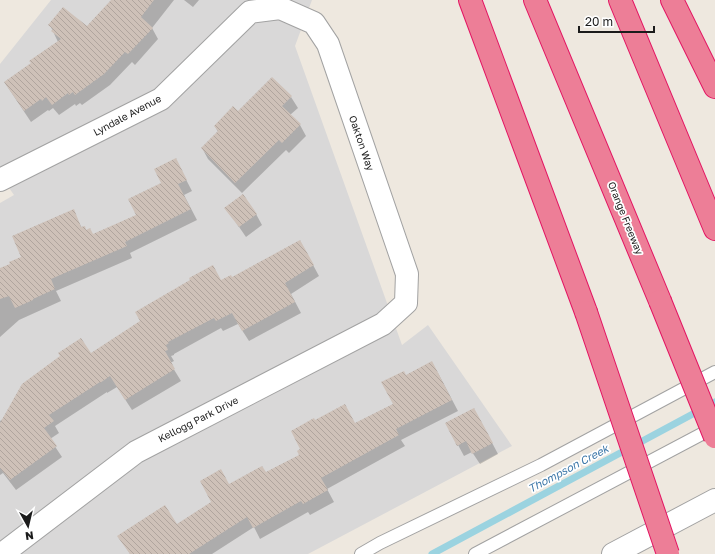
<svg xmlns="http://www.w3.org/2000/svg" width="715" height="554" font-family="'Golos Text',sans-serif">
	<style>
		.residential { fill: #d9d8d8 }
		.shadow { fill: #0003 }
		.lines { fill: none; stroke-linecap: round; stroke-linejoin: round }
		.stream { stroke: #9bd3e0; stroke-width: 7 }
		.building { fill: url(#building-back-hatch) }
		.service-casing { stroke: #a2a2a2; stroke-width: 14 }
		.minor-casing { stroke: #a2a2a2; stroke-width: 24 }
		.tertiary-casing { stroke: #a2a2a2; stroke-width: 24 }
		.motorway-casing { stroke: #e31563; stroke-width: 24 }
		.service { stroke: #fff; stroke-width: 12 }
		.minor { stroke: #fff; stroke-width: 22 }
		.tertiary { stroke: #fff; stroke-width: 22 }
		.motorway { stroke: #ed7e97; stroke-width: 22 }
		.motorway-bridge-casing { stroke: #e31563; stroke-width: 24; stroke-linecap: butt }
		.motorway-bridge { stroke: #ed7e97; stroke-width: 22 }
		.labels { text-anchor: middle; dominant-baseline: central; stroke-width: 3.5; stroke-linejoin: round; paint-order: stroke }
		.street-label { font-size: 10px; fill: #1b1b1b; stroke: #fff }
		.water-label { font-size: 11px; font-style: italic; fill: #3e78a9; stroke: #fff }
	</style>
	<defs>
		<pattern id="building-back-hatch" width="6" height="6" patternUnits="userSpaceOnUse"><rect width="6" height="6" fill="#cec1b8"/><path d="M-1 5l2 2M0 0l6 6M5-1l2 2" fill="none" stroke="#b0a59e"/></pattern>
	</defs>
	<rect width="100%" height="100%" fill="#eee8df"/>
	<path class="residential" d="M 51,0 L 312,0 L 295,46 L 402,345 L 428,325 L 512,446 L 308,554 L 0,554 L 0,203 L 14,195 L 0,175 L 0,64 Z"/>
	<path class="shadow" d="M 112,0 L 174,0 L 152,28 L 158,39 L 135,65 L 132,62 L 110,85 L 82,105 L 80,103 L 76,106 L 75,104 L 59,115 L 53,108 L 49,111 L 48,110 L 31,122 L 5,83 L 32,64 L 58,42 L 50,25 L 87,27 Z
		M 184,0 L 199,0 L 193,7 Z
		M 291,97 L 298,108 L 290,115 L 300,125 L 306,136 L 289,153 L 286,150 L 242,193 L 208,159 L 202,148 L 218,132 L 215,126 L 238,112 Z
		M 181,170 L 192,191 L 184,195 L 197,220 L 130,253 L 132,258 L 56,291 L 61,301 L 19,320 L 0,337 L 0,269 L 12,264 L 22,257 L 73,211 L 82,228 L 93,235 L 137,216 L 162,183 Z
		M 226,208 L 256,214 L 262,225 L 246,237 Z
		M 306,252 L 319,276 L 291,294 L 301,313 L 249,341 L 238,324 L 223,331 L 221,328 L 174,354 L 174,355 L 171,356 L 174,361 L 170,363 L 181,381 L 132,410 L 117,387 L 107,393 L 107,392 L 55,426 L 59,433 L 50,439 L 62,457 L 16,490 L 3,473 L 0,475 L 0,421 L 90,354 L 221,281 Z
		M 438,373 L 458,411 L 401,440 L 405,446 L 327,489 L 334,502 L 310,515 L 308,512 L 260,539 L 254,527 L 212,554 L 130,554 L 119,536 L 176,525 L 213,502 L 229,485 L 266,474 L 301,455 L 301,449 L 315,421 L 355,424 L 394,404 L 406,376 Z
		M 480,420 L 498,454 L 480,464 L 472,452 L 464,456 L 458,445 Z"/>
	<g class="lines">
		<path class="stream" d="M 432,554 L 715,402"/>
	</g>
	<path class="building" d="M 111,0 L 154,0 L 141,17 L 153,28 L 128,54 L 125,52 L 104,74 L 75,95 L 73,92 L 69,95 L 68,93 L 52,105 L 46,97 L 42,101 L 41,99 L 24,111 L 4,82 L 31,63 L 29,61 L 61,39 L 51,31 L 53,29 L 48,25 L 63,7 L 87,26 Z
		M 272,77 L 292,96 L 282,106 L 301,124 L 282,143 L 279,140 L 235,183 L 201,148 L 218,131 L 214,126 L 233,106 L 238,111 Z
		M 176,158 L 187,180 L 178,184 L 191,209 L 125,242 L 127,246 L 51,279 L 55,289 L 33,299 L 33,300 L 15,308 L 9,296 L 0,299 L 0,268 L 10,264 L 9,262 L 21,257 L 12,236 L 74,209 L 81,227 L 85,226 L 86,230 L 90,228 L 93,234 L 136,215 L 128,199 L 161,183 L 154,169 Z
		M 243,194 L 257,214 L 239,227 L 224,208 Z
		M 300,240 L 314,265 L 285,283 L 295,302 L 242,331 L 232,313 L 216,321 L 214,318 L 168,342 L 169,343 L 166,345 L 168,350 L 165,351 L 175,369 L 125,400 L 110,376 L 100,383 L 100,382 L 49,415 L 54,421 L 44,428 L 57,446 L 10,480 L 0,468 L 0,423 L 22,384 L 60,356 L 58,353 L 81,338 L 91,353 L 140,321 L 135,312 L 190,280 L 189,278 L 213,265 L 221,280 L 231,275 L 232,277 Z
		M 432,361 L 452,400 L 396,429 L 399,435 L 321,478 L 328,490 L 303,504 L 301,501 L 253,528 L 247,517 L 189,554 L 130,554 L 117,536 L 165,505 L 177,524 L 211,502 L 200,481 L 221,469 L 229,484 L 262,466 L 266,472 L 299,455 L 297,451 L 300,449 L 291,431 L 314,418 L 315,420 L 345,404 L 355,423 L 393,404 L 381,382 L 404,371 L 406,375 Z
		M 474,408 L 493,443 L 472,454 L 466,441 L 457,446 L 445,423 Z"/>
	<g class="lines">
		<g class="service-casing">
			<path id="service" d="M 361,554 L 380,543 L 541,465 L 715,372
				M 475,554 L 715,427"/>
		</g>
		<g class="minor-casing">
			<path id="minor" d="M 0,180 L 161,99 L 250,12 L 280,8 L 314,23 L 328,44 L 407,274 L 406,303 L 383,324 L 136,452 L 2,554"/>
		</g>
		<g class="tertiary-casing">
			<path id="tertiary" d="M 613,554 L 715,500"/>
		</g>
		<g class="motorway-casing">
			<path id="motorway" d="M 470,0 L 586,312
				M 535,0 L 660,301
				M 620,0 L 715,229
				M 672,0 L 715,87"/>
		</g>
		<use href="#service" class="service"/>
		<use href="#minor" class="minor"/>
		<use href="#tertiary" class="tertiary"/>
		<use href="#motorway" class="motorway"/>
		<g class="motorway-bridge-casing">
			<path id="motorway-bridge" d="M 660,301 L 715,437
				M 586,312 L 668,554"/>
		</g>
		<use href="#motorway-bridge" class="motorway-bridge"/>
	</g>
	<g class="labels">
		<g class="street-label">
			<text transform="translate(127 115) rotate(-28)">Lyndale Avenue</text>
			<text transform="translate(362 143) rotate(71)">Oakton Way</text>
			<text transform="translate(626 218) rotate(68)">Orange Freeway</text>
			<text transform="translate(198 419) rotate(-27)">Kellogg Park Drive</text>
		</g>
		<g class="water-label">
			<text transform="translate(568 468) rotate(-28)">Thompson Creek</text>
		</g>
	</g>
	<g transform="translate(28 526) rotate(172)" stroke="#ffffff" stroke-width="3" paint-order="stroke">
	<path d="M0-3L7 15L0 10L-7 15Z" fill="#1b1b1b"/>
	<text y="-6" font-size="11" font-weight="bold" text-anchor="middle" fill="#1b1b1b">N</text>
	</g>
	<path d="M579 26v6h75v-6" fill="none" stroke="#1b1b1b" stroke-width="2"/>
	<text x="585" y="26" font-size="12" fill="#1b1b1b" stroke="#ffffff" stroke-width="3" paint-order="stroke">20 m</text>
</svg>
